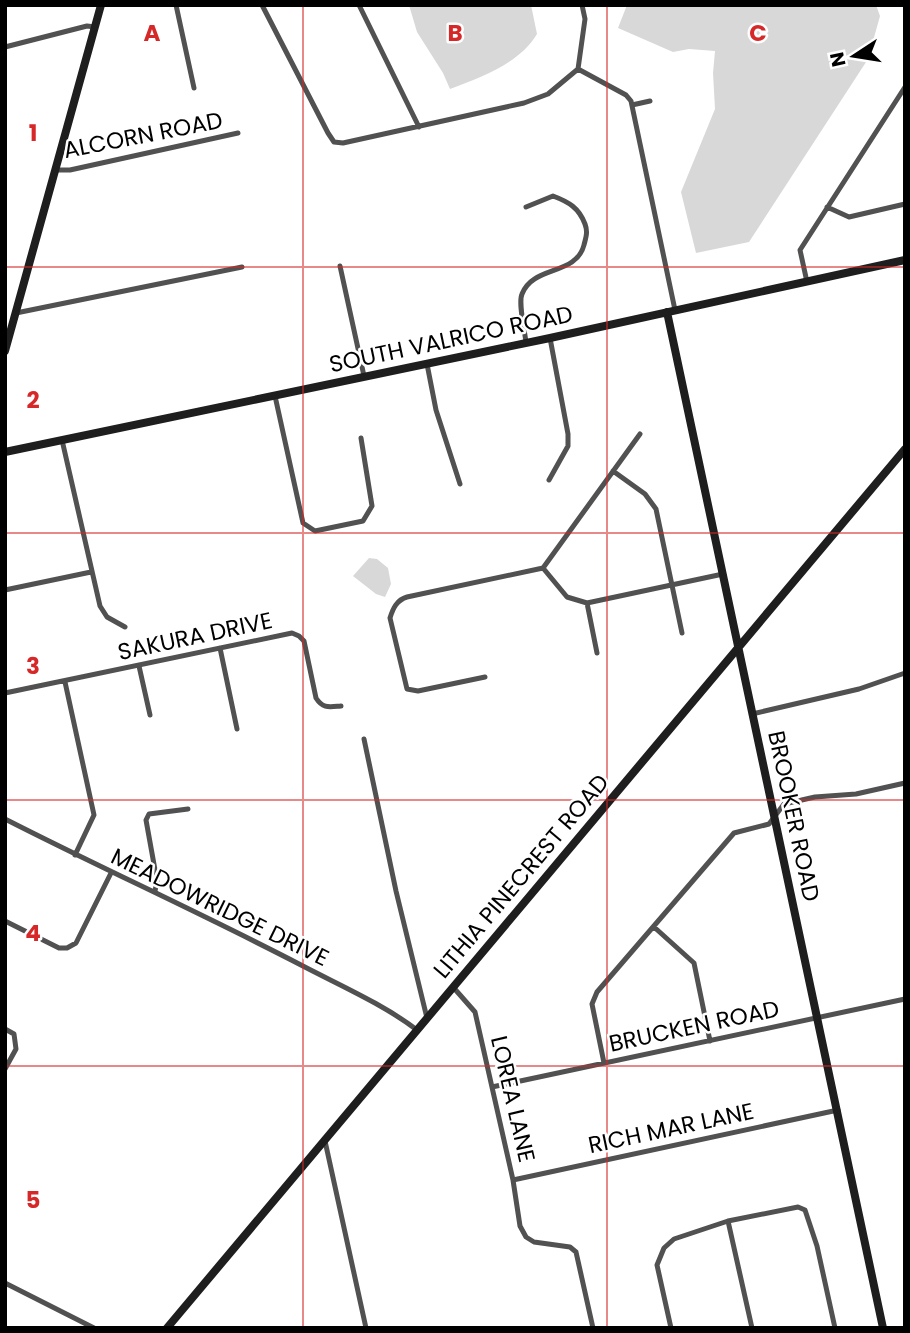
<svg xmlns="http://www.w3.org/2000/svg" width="910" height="1333" font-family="Poppins,sans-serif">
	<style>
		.green { fill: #d8d8d8 }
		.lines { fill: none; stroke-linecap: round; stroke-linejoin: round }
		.street { stroke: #515151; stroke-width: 5 }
		.secondary { stroke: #1e1e1e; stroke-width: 8 }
		.grid { fill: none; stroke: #d62828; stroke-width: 2; stroke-opacity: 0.55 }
		.labels { text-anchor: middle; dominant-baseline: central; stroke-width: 5; stroke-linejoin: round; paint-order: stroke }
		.street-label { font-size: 23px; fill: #000; stroke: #fff }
		.grid-label { font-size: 23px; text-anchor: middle; font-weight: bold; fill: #d62828; stroke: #fff; stroke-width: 5; stroke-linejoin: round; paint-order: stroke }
	</style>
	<rect width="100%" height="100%" fill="#fff"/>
	<path class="green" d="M 409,5 L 531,5 L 537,34 C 519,64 481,77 450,89 L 443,73 L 417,32 Z
		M 627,5 L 876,5 L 880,16 L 868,59 L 749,242 L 696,253 L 681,192 L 715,109 L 713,73 L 715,51 L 689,49 L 673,52 L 618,28 Z
		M 369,558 L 377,559 L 388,568 L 391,584 L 385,597 L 376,594 L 353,576 Z"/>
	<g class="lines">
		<path class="street" d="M 176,5 L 194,88
			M 262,5 L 328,133 L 334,142 L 343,143 L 524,103 L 548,94 L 578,69 L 585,19 L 582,5
			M 359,5 L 419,127
			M 5,47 L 87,26 L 95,27
			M 578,69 L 626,95 L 631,101 L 675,310
			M 632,105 L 650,101
			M 55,170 L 70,170 L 238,133
			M 526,207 L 553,196 C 569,202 579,208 585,224 C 588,232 586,237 584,245 C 576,276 533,265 522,294 C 518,303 525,331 526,343
			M 827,207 L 849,217 L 905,204
			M 340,266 L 364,376
			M 807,282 L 800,250 L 905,87
			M 16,313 L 242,267
			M 427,364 L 436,410 L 460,484
			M 275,396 L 303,523 L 315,531 L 363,521 L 372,506 L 361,438
			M 62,440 L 100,606 L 107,617 L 125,627
			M 613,471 L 645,494 L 656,509 L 682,633
			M 549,480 L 568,446 L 568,434 L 550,338
			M 543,568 L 567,597 L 587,603 L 723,574
			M 5,590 L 91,572
			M 587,603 L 597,653
			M 220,648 L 237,729
			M 139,666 L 150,715
			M 485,677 L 418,691 L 407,689 L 390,618 C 393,608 397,600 407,597 L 543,568 L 640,434
			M 65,682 L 94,815 L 75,855
			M 5,693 L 292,633 L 299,636 L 304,641 L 316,698 C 323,709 329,707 341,706
			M 752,714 L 859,689 L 905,673
			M 364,739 L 396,891 L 427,1018
			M 5,819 C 103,869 203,914 301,965 C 339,985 383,1004 417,1030
			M 155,891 L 157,881 L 146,820 L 149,814 L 188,809
			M 5,921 L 59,948 L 67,948 L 76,943 L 111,873
			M 654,927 L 694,963 L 710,1041
			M 453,987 L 475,1012 L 513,1180 L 520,1226 L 526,1237 L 534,1242 L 570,1247 L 576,1252 L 593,1328
			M 5,1029 L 14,1034 L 16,1049 L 5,1069
			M 604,1063 L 592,1004 L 597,992 L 734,833 L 769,824 L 784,804 L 815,797 L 856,794 L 905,783
			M 492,1087 L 905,999
			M 325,1141 L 366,1328
			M 513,1180 L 838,1110
			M 728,1221 L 752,1328
			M 5,1283 L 94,1328
			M 671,1328 L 657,1265 L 664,1248 L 674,1239 L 728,1221 L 798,1207 L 805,1210 L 817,1246 L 835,1328"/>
		<path class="secondary" d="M 667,312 L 883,1328
			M 5,351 L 101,5
			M 5,452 L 550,338 L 905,260
			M 167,1328 L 905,449"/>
	</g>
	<path class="grid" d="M 303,5 L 303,1328M 607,5 L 607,1328M 5,267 L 905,267M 5,533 L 905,533M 5,800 L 905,800M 5,1066 L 905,1066"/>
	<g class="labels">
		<g class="street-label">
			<text transform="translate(143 135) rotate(-11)">ALCORN ROAD</text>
			<text transform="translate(451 339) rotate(-12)">SOUTH VALRICO ROAD</text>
			<text transform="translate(195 636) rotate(-12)">SAKURA DRIVE</text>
			<text transform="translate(794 816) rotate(78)">BROOKER ROAD</text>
			<text transform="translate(521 876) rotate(-50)">LITHIA PINECREST ROAD</text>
			<text transform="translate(220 907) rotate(26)">MEADOWRIDGE DRIVE</text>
			<text transform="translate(694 1026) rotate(-12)">BRUCKEN ROAD</text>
			<text transform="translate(513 1099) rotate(77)">LOREA LANE</text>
			<text transform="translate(671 1128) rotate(-12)">RICH MAR LANE</text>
		</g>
	</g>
	<g class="grid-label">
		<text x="152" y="41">A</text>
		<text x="455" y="41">B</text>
		<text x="758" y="41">C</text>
		<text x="33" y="141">1</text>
		<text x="33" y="408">2</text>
		<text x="33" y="674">3</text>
		<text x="33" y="941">4</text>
		<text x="33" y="1208">5</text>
	</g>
	<rect width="910" height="1333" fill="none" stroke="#000000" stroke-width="14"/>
	<g transform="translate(854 56) rotate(258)" stroke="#ffffff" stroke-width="5" paint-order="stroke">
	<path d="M0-5L12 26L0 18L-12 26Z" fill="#000000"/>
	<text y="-10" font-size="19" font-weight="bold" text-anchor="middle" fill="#000000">N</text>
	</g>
</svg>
